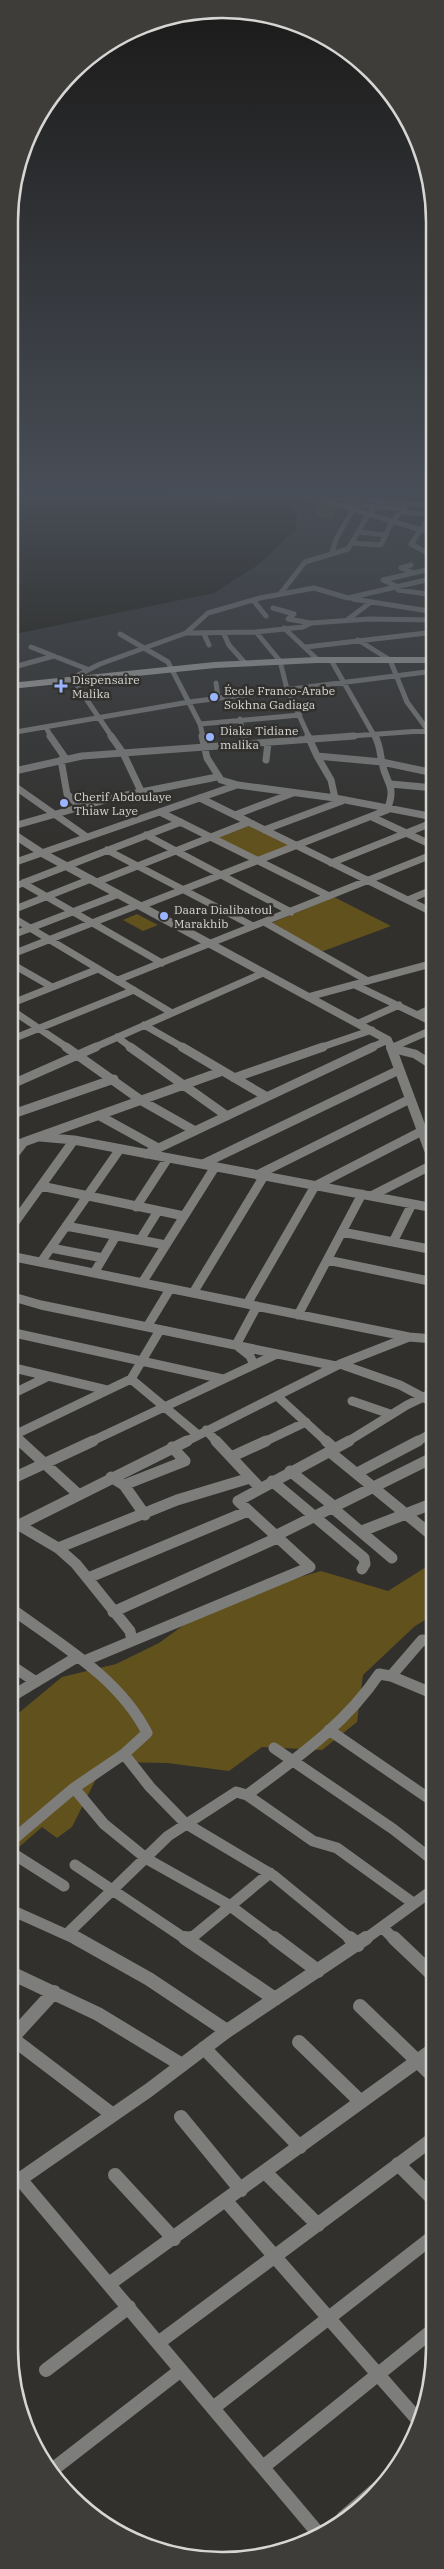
<svg xmlns="http://www.w3.org/2000/svg" width="444" height="2569" font-family="'IBM Plex Serif',serif">
	<style>
		.green { fill: #61511d }
		.water { fill: #181306 }
		.lines { fill: none; stroke-linecap: round; stroke-linejoin: round }
		.minor-far4 { stroke: #7d7d7b; stroke-width: 5 }
		.minor-far3 { stroke: #7d7d7b; stroke-width: 7 }
		.minor-far2 { stroke: #7d7d7b; stroke-width: 9 }
		.minor-far1 { stroke: #7d7d7b; stroke-width: 11 }
		.minor { stroke: #7d7d7b; stroke-width: 14 }
		.tertiary-far1 { stroke: #7d7d7b; stroke-width: 8 }
		.tertiary { stroke: #7d7d7b; stroke-width: 10 }
		.secondary { stroke: #a9a8a5; stroke-width: 6 }
		.poi-dot { fill: #9ab5fd; stroke: #31302d; stroke-width: 2 }
		.labels { text-anchor: middle; dominant-baseline: central; stroke-width: 5; stroke-linejoin: round; paint-order: stroke }
		.far-poi-label { font-size: 12px; fill: #d6d6d4; stroke: #31302d; text-anchor: start }
		.rim { fill: none; stroke: #d6d6d4; stroke-width: 2.5 }
	</style>
	<rect width="100%" height="100%" fill="#31302d"/>
	<path class="green" d="M 184,491 L 215,494 L 278,493 L 265,491 L 293,491 L 279,493 L 293,494 L 338,507 L 333,518 L 317,517 L 315,506 L 296,498 L 224,503 L 180,492 Z
		M 248,824 L 291,845 L 259,858 L 215,837 Z
		M 334,897 L 391,926 L 318,953 L 269,924 Z
		M 137,914 L 158,925 L 143,931 L 123,920 Z
		M 434,1562 L 434,1615 L 415,1626 L 363,1675 L 357,1722 L 322,1750 L 262,1747 L 229,1771 L 167,1763 L 117,1762 L 96,1779 L 72,1827 L 57,1838 L 42,1827 L 19,1847 L 9,1842 L 9,1721 L 62,1677 L 116,1664 L 159,1643 L 217,1601 L 321,1571 L 388,1591 Z"/>
	<path class="water" d="M 10,491 L 148,491 L 216,503 L 277,500 L 288,503 L 297,513 L 296,529 L 258,565 L 214,593 L 10,635 Z"/>
	<g class="lines">
		<path class="minor-far4" d="M 299,491 L 308,496 L 435,534
			M 403,493 L 435,496
			M 313,495 L 435,506
			M 345,504 L 402,509
			M 401,512 L 435,515
			M 431,515 L 411,544 L 435,557
			M 424,524 L 435,525
			M 358,532 L 386,535
			M 353,543 L 381,545 L 392,522 L 408,503
			M 332,553 L 336,539 L 353,510
			M 411,565 L 401,568 L 414,573
			M 398,587 L 383,580 L 435,568
			M 398,590 L 435,595
			M 280,594 L 305,562 L 348,549 L 368,515 L 381,501
			M 353,599 L 435,612
			M 253,600 L 266,616
			M 273,608 L 294,614 L 288,619 L 311,623 L 369,619 L 435,620
			M 347,620 L 371,602
			M 284,628 L 318,660
			M 256,632 L 280,661 L 287,689 L 309,737
			M 186,633 L 208,613 L 260,598 L 314,588 L 348,598 L 435,578
			M 120,634 L 168,662 L 200,724 L 203,737
			M 204,634 L 209,645
			M 224,634 L 229,645 L 245,663
			M 358,640 L 390,660 L 407,702 L 433,737
			M 31,647 L 87,669
			M 306,647 L 435,632
			M 331,660 L 375,737
			M 10,668 L 54,656
			M 216,683 L 218,698
			M 240,719 L 244,737
			M 200,724 L 300,715
			M 46,727 L 51,737
			M 10,733 L 189,702 L 434,671
			M 112,737 L 72,678 L 100,664 L 186,633 L 256,632 L 303,627 L 311,623
			M 337,737 L 434,730"/>
		<path class="minor-far3" d="M 50,736 L 66,759
			M 111,736 L 123,753 L 141,791
			M 202,736 L 207,758 L 221,780 L 238,785 L 335,798 L 434,817
			M 244,736 L 246,744
			M 308,736 L 317,756 L 382,762 L 434,773
			M 432,736 L 434,738
			M 10,737 L 15,745
			M 317,756 L 331,780 L 335,798
			M 61,760 L 67,794 L 80,807
			M 266,760 L 268,743
			M 10,772 L 82,756 L 354,736
			M 10,783 L 87,837
			M 391,784 L 434,788
			M 200,798 L 434,913
			M 160,812 L 329,896
			M 235,815 L 293,793
			M 372,817 L 434,846
			M 10,827 L 116,797 L 217,777
			M 264,830 L 342,801
			M 146,835 L 291,912
			M 107,850 L 253,926
			M 331,863 L 434,822
			M 10,864 L 237,785
			M 97,882 L 249,822
			M 23,883 L 162,963
			M 10,888 L 181,822
			M 408,900 L 434,889
			M 141,906 L 387,810 C 397,785 386,784 382,763 C 380,753 380,745 375,736
			M 10,911 L 91,879
			M 10,916 L 172,1013
			M 264,922 L 368,981
			M 10,936 L 119,894
			M 10,955 L 138,905
			M 10,963 L 52,987
			M 118,980 L 434,854
			M 355,985 L 434,1023
			M 308,997 L 434,963
			M 10,1004 L 98,969
			M 10,1009 L 68,1048
			M 419,1014 L 434,1007
			M 359,1023 L 399,1005
			M 144,1025 L 184,1048
			M 117,1037 L 132,1048
			M 10,1040 L 134,990
			M 93,1048 L 263,973
			M 319,1048 L 372,1030
			M 370,1048 L 388,1040
			M 391,1048 L 434,1029"/>
		<path class="minor-far2" d="M 66,1047 L 142,1101 L 195,1131
			M 130,1047 L 227,1116
			M 182,1047 L 267,1097
			M 391,1048 L 415,1054 L 434,1066
			M 391,1048 L 393,1047
			M 234,1078 L 323,1047
			M 10,1085 L 96,1047
			M 10,1115 L 114,1079
			M 100,1116 L 158,1148
			M 40,1137 L 74,1140 L 434,1208
			M 10,1147 L 220,1072
			M 146,1154 L 373,1047
			M 10,1160 L 24,1142
			M 203,1164 L 399,1070
			M 257,1175 L 410,1099
			M 41,1186 L 184,1216
			M 371,1196 L 434,1164
			M 136,1207 L 168,1158
			M 66,1226 L 166,1245
			M 10,1229 L 74,1140
			M 342,1232 L 434,1250
			M 140,1240 L 158,1211
			M 393,1242 L 412,1204
			M 51,1248 L 103,1258
			M 10,1256 L 409,1337 L 434,1339
			M 327,1260 L 434,1282
			M 41,1262 L 120,1149
			M 94,1273 L 116,1236
			M 142,1283 L 215,1167
			M 193,1293 L 264,1176
			M 10,1296 L 41,1305 L 336,1366
			M 247,1304 L 315,1186 L 422,1131
			M 298,1315 L 362,1194
			M 147,1327 L 170,1289
			M 10,1332 L 223,1379
			M 340,1364 L 400,1385 L 434,1403
			M 254,1365 L 250,1356 L 236,1345 L 257,1306
			M 10,1367 L 107,1390
			M 131,1379 L 197,1434
			M 10,1395 L 47,1377
			M 277,1396 L 327,1442
			M 352,1401 L 390,1414
			M 206,1430 L 217,1442
			M 10,1431 L 22,1442
			M 10,1437 L 131,1379 L 160,1330
			M 90,1442 L 277,1354
			M 185,1442 L 340,1364 L 409,1337
			M 264,1442 L 306,1422
			M 347,1442 L 407,1405 L 434,1392
			M 416,1442 L 434,1432"/>
		<path class="minor-far1" d="M 20,1441 L 78,1494
			M 216,1441 L 260,1488
			M 326,1441 L 335,1449
			M 330,1452 L 434,1537
			M 231,1457 L 266,1441
			M 290,1471 L 336,1508
			M 357,1473 L 418,1441
			M 111,1477 L 124,1485 L 185,1461 L 172,1447
			M 9,1480 L 93,1441
			M 272,1481 L 364,1558 L 365,1564 L 362,1569
			M 124,1485 L 145,1515
			M 334,1509 L 392,1558
			M 19,1525 L 58,1548 L 76,1564 L 130,1631 L 132,1641 L 84,1661
			M 9,1530 L 187,1441
			M 362,1531 L 434,1503
			M 275,1536 L 434,1457
			M 58,1548 L 177,1500 L 250,1478
			M 88,1578 L 248,1511
			M 9,1607 C 58,1643 119,1677 147,1733 L 124,1754 L 74,1788 L 9,1843
			M 113,1612 L 277,1538
			M 132,1641 L 310,1567 L 238,1501 L 349,1441
			M 434,1641 L 422,1640 L 391,1676 L 434,1694
			M 9,1664 L 36,1682
			M 9,1698 L 77,1657
			M 329,1730 L 434,1802
			M 274,1748 L 393,1829 L 434,1861
			M 124,1754 L 150,1787 L 185,1823 L 274,1876 L 352,1940
			M 74,1788 L 104,1824 L 147,1859 L 229,1905 L 276,1940
			M 247,1795 C 295,1759 345,1725 379,1674 L 391,1676
			M 9,1851 L 64,1886
			M 75,1865 L 187,1940
			M 9,1909 L 78,1940
			M 382,1927 L 395,1940
			M 67,1934 L 168,1836 L 236,1792 L 247,1795 L 313,1841 L 337,1848 L 413,1903
			M 189,1940 L 270,1873
			M 364,1940 L 434,1889"/>
		<path class="minor" d="M 76,1938 L 149,1979 L 227,2031
			M 185,1938 L 275,1999
			M 274,1938 L 318,1971
			M 350,1938 L 358,1945
			M 394,1938 L 434,1976
			M 189,1940 L 191,1938
			M 9,1972 L 98,2014 L 182,2065
			M 360,2006 L 434,2077
			M 9,2036 L 113,2115
			M 12,2038 L 54,1992
			M 299,2042 L 361,2102
			M 204,2048 L 300,2147
			M 181,2117 L 241,2190
			M 398,2164 L 434,2200
			M 266,2173 L 318,2225
			M 115,2175 L 174,2239
			M 20,2179 L 318,2533
			M 9,2187 L 149,2090 L 227,2031 L 366,1938
			M 226,2201 L 418,2420
			M 109,2284 L 434,2049
			M 158,2343 L 434,2138
			M 46,2370 L 129,2307
			M 213,2408 L 434,2236
			M 263,2467 L 433,2330
			M 52,2470 L 181,2370
			M 62,2484 L 74,2500
			M 343,2518 L 380,2486"/>
		<path class="tertiary-far1" d="M 10,832 L 42,853 L 388,1040 L 391,1048"/>
		<path class="tertiary" d="M 391,1047 L 434,1163"/>
		<path class="secondary" d="M 10,686 L 215,665 L 316,660 L 434,660"/>
	</g>
	<linearGradient id="sky" x2="0" y2="1"><stop stop-color="#1b1a19"/><stop offset="0.58" stop-color="#484e57"/><stop offset="1" stop-color="#484e57" stop-opacity="0"/></linearGradient>
	<rect width="444" height="850" fill="url(#sky)"/>
	<g class="poi-dot">
		<path d="M58.5 678.5h5v5h5v5h-5v5h-5v-5h-5v-5h5z"/>
		<circle cx="214" cy="697" r="5"/>
		<circle cx="210" cy="737" r="5"/>
		<circle cx="64" cy="803" r="5"/>
		<circle cx="164" cy="916" r="5"/>
	</g>
	<g class="labels">
		<g class="far-poi-label">
			<text x="72" y="679">Dispensaire<tspan x="72" dy="14">Malika</tspan></text>
			<text x="224" y="690">École Franco-Arabe<tspan x="224" dy="14">Sokhna Gadiaga</tspan></text>
			<text x="220" y="730">Diaka Tidiane<tspan x="220" dy="14">malika</tspan></text>
			<text x="74" y="796">Cherif Abdoulaye<tspan x="74" dy="14">Thiaw Laye</tspan></text>
			<text x="174" y="909">Daara Dialibatoul<tspan x="174" dy="14">Marakhib</tspan></text>
		</g>
	</g>
	<path d="M0 0H444V2569H0ZM222 18H222A204 204 0 0 1 426 222V2348A204 204 0 0 1 222 2552H222A204 204 0 0 1 18 2348V222A204 204 0 0 1 222 18Z" fill="#3e3d3a" fill-rule="evenodd"/>
	<path class="rim" d="M222 18H222A204 204 0 0 1 426 222V2348A204 204 0 0 1 222 2552H222A204 204 0 0 1 18 2348V222A204 204 0 0 1 222 18Z"/>
</svg>
